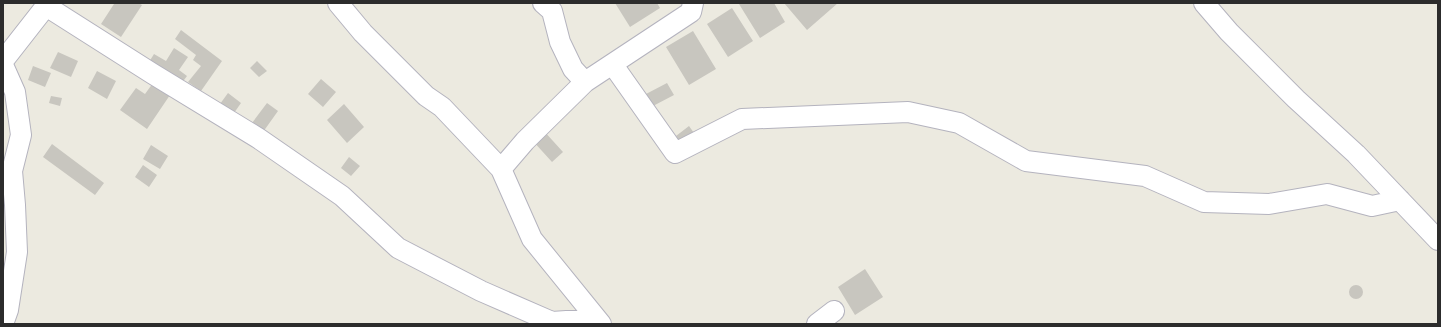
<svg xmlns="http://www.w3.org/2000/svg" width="1441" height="327" font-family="'Asap Condensed',sans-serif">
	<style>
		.building { fill: #c8c6bf }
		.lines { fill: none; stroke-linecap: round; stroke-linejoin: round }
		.minor-casing { stroke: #b4b3be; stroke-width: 22 }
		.minor { stroke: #fff; stroke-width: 20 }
	</style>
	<rect width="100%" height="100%" fill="#eceae0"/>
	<path class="building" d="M 112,3 L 138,3 L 142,5 L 121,37 L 101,24 L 114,4 Z
		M 615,3 L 657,3 L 660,8 L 630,27 Z
		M 740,3 L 774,3 L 785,22 L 760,38 L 739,4 Z
		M 784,3 L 838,3 L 807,30 Z
		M 732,8 L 753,41 L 728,57 L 707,24 Z
		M 181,30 L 222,61 L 201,91 L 188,82 L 201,66 L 193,60 L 196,55 L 175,39 Z
		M 693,31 L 716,69 L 689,85 L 666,47 Z
		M 174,48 L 188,57 L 179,70 L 187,76 L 181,84 L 149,62 L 154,54 L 166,61 Z
		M 58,52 L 78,61 L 71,77 L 50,68 Z
		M 257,61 L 267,71 L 259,77 L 250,68 Z
		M 33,66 L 51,73 L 45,87 L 28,80 Z
		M 97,71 L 116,81 L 107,99 L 88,88 Z
		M 321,79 L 336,92 L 323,107 L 308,94 Z
		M 153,83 L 170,95 L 147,129 L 120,110 L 136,88 L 145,94 Z
		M 667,83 L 674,95 L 653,106 L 646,94 Z
		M 228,93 L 241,103 L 234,113 L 220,104 Z
		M 51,96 L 62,98 L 60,106 L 49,103 Z
		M 267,103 L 278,111 L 263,132 L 252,123 Z
		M 344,104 L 364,127 L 347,143 L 327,120 Z
		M 689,126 L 694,133 L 681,143 L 676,136 Z
		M 543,130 L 563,152 L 552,162 L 532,140 Z
		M 52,144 L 104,183 L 95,195 L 43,157 Z
		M 151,145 L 168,156 L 160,169 L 143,159 Z
		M 349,157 L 360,166 L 351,176 L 341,168 Z
		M 143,165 L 157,175 L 149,187 L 135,177 Z
		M 865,269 L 883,297 L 855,315 L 838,287 Z
		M1349 292a7 7 0 1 1 14 0a7 7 0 1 1-14 0Z"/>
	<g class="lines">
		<g class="minor-casing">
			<path id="minor" d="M 338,3 L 363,33 L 426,96 L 442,107 L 501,169 L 532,239 L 601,324
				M 543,3 L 552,11 L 560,42 L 573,69 L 585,82
				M 1204,3 L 1229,32 L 1296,99 L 1356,154 L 1438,240
				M 46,6 L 153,74 L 258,138 L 342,196 L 398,248 L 481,291 L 552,322 L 596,319
				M 3,61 L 46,6 L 45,3
				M 3,65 L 15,92 L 21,135 L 12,171 L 15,205 L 17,252 L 8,310 L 3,324
				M 613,65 L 675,153 L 742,119 L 908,112 L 959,123 L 1026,161 L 1145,176 L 1204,202 L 1269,204 L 1327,194 L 1372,206 L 1400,200
				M 501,169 L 525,141 L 585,82 L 691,12 L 693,3
				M 817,324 L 834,311"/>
		</g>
		<use href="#minor" class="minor"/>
	</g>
	<rect width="1441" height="327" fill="none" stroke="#2c2c2c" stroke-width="8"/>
</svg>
